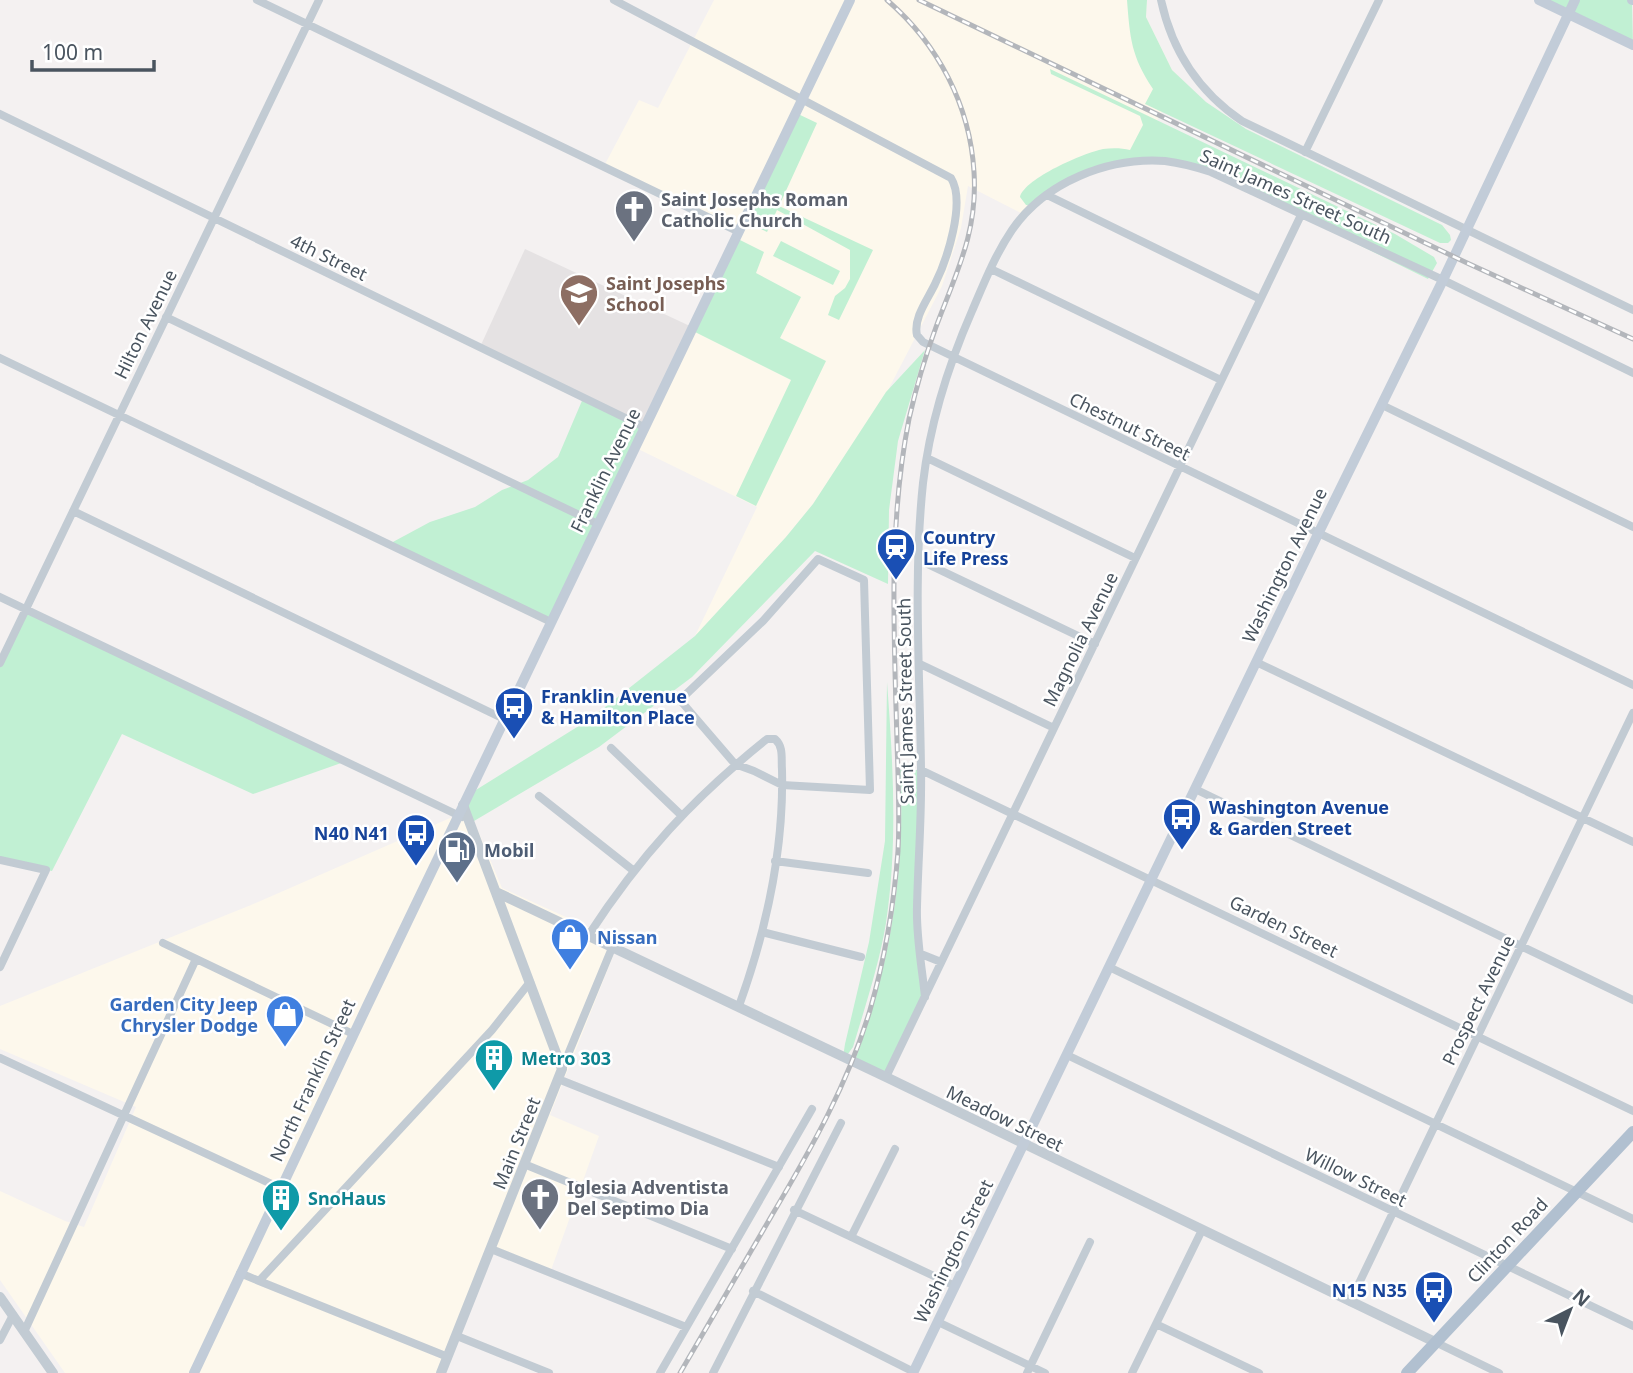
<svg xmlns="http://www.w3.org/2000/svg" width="1633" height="1373" font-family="'Noto Sans',sans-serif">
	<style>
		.commercial { fill: #fdf8ec }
		.education { fill: #e5e2e3 }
		.green { fill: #c1f0d3 }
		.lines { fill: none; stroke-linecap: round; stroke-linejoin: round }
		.minor { stroke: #c2cbd3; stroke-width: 8 }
		.tertiary { stroke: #c2cbd3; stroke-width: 10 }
		.secondary { stroke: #c2ccd8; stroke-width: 10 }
		.primary { stroke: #b1c0d0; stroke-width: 12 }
		.rail-casing { stroke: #b3b6bb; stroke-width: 5 }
		.rail { stroke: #fff; stroke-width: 2.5; stroke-dasharray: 8; stroke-linecap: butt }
		.labels { text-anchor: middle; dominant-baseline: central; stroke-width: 5; stroke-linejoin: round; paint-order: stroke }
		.street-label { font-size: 18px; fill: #49545f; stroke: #fff }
		.worship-label { font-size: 18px; font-weight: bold; fill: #5b616d; stroke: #fff; text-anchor: start }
		.education-label { font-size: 18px; font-weight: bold; fill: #785e54; stroke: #fff; text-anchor: start }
		.transit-label { font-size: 18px; font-weight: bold; fill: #164399; stroke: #fff; text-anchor: start }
		.service-label { font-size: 18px; font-weight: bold; fill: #4e5e75; stroke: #fff; text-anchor: start }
		.shop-label { font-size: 18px; font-weight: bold; fill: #366cbe; stroke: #fff; text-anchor: start }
		.culture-label { font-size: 18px; font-weight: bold; fill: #0d838f; stroke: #fff; text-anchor: start }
	</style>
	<rect width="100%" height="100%" fill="#f4f1f1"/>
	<path class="commercial" d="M 714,0 L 1147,0 L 1146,17 L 1172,70 L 1180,78 L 1135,162 L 1109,166 L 1061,186 L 1025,215 L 968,186 L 961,228 L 942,286 L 886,394 L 813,504 L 786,537 L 695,636 L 757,507 L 636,448 L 737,232 L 603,168 L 639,100 L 658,108 Z
		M 457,815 L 474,821 L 502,888 L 619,941 L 550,1115 L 599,1136 L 550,1273 L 491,1249 L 441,1373 L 65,1373 L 0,1280 L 0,1191 L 65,1221 L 84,1227 L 136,1107 L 0,1049 L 0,1006 L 251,905 Z"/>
	<path class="education" d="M 525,249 L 692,327 L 647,425 L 480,347 Z"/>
	<path class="green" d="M 1127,0 L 1147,0 L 1146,17 L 1172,70 L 1206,102 L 1246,129 L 1442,225 L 1450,235 L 1451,240 L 1448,243 L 1440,243 L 1145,104 L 1153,89 C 1131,56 1130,38 1127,0 Z
		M 1535,0 L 1632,0 L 1633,47 Z
		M 1050,69 L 1395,234 L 1434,257 L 1437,263 L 1428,279 L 1211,172 C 1173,161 1118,158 1081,176 C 1065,185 1050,196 1034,206 L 1026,205 L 1020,197 C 1025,178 1084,153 1103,149 C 1112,148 1122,148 1130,150 L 1143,125 L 1140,116 L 1051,74 Z
		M 796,113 L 817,123 L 779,206 L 873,250 L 839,320 L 828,315 L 835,296 L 845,288 L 850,279 L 850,250 L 777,210 L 767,232 L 744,221 Z
		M 736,238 L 764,252 L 756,273 L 801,297 L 780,338 L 826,361 L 756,506 L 736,496 L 791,380 L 691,330 Z
		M 781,241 L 840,271 L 833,285 L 773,256 Z
		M 925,350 L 898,441 L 889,510 L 888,584 L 815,551 L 692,677 L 599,747 L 474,821 L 460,816 L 471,793 L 590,719 L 695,636 L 786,537 L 813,504 L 886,392 Z
		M 584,396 L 647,425 L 553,622 L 391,543 L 430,522 L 475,507 L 502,490 L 528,480 L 558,457 Z
		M 28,610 L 344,762 L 253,794 L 122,734 L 52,871 L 0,860 L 0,666 Z
		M 887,682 C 893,762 898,843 886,923 C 879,965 865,1007 853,1047 L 845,1058 L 843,1057 L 845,1044 L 869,942 L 885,841 Z
		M 900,770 L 921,770 L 917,909 L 925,988 L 886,1077 L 854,1063 C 890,967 906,872 900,770 Z"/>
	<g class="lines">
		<path class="minor" d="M 257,0 L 739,232
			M 614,0 L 951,178 C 966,202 947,260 935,284 C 928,299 913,318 917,335 L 923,342 L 1633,685
			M 1161,0 C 1172,51 1199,92 1242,121 L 1633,310
			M 0,114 L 644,427
			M 1305,152 L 1379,0
			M 1047,195 L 1260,299
			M 991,269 L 1221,380
			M 166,317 L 598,524
			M 0,358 L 551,622
			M 1382,405 L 1633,527
			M 927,458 L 1135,558
			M 73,511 L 504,719
			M 818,559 L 864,580 L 870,790 L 782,785 L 754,771 L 735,764 L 680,700 L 763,621 Z
			M 919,560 L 1095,644
			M 0,597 L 462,817
			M 1256,662 L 1633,842
			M 0,663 L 319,0
			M 920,664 L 1054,728
			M 611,748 L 681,815
			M 921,770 L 1633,1111
			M 1195,789 L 1633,1000
			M 539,796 L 634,871
			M 0,860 L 46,870 L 0,967
			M 775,861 L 868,873
			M 762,932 L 861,957
			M 588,936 C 640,856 692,799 767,739 L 775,739 C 784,747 781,759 782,770 C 784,850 766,931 739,1006
			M 163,943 L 353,1034
			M 921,954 L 941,962
			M 1109,967 L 1633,1219
			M 925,997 C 922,967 916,937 917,907 C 918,861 922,815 921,769 C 920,674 913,578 923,483 C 930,422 948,366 972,311 C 984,283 995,255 1012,230 C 1045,182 1108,157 1165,161 C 1181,163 1196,167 1211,172 L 1443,280 L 1633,373
			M 1067,1055 L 1633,1326
			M 0,1058 L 280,1188
			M 562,1069 L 612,948
			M 886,1077 L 1301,215
			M 558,1079 L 779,1167
			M 524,1164 L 732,1249
			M 794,1210 L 955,1286
			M 851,1237 L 895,1149
			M 491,1249 L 686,1327
			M 240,1273 L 259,1281 L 492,1030 L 530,982
			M 259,1281 L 448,1357
			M 753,1291 L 914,1372
			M 1350,1302 L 1633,713
			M 938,1322 L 1045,1373
			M 1156,1324 L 1259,1373
			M 24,1332 L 196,959
			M 457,1336 L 549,1373
			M 0,1340 L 13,1315
			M 1435,1342 L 1499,1373
			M 660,1373 L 812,1109
			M 713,1373 L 841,1123
			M 1027,1373 L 1090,1242
			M 1132,1373 L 1202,1230"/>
		<path class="tertiary" d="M 496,892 L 886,1077 L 1435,1342
			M 0,1297 L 53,1373
			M 441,1373 L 562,1069 L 463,805"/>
		<path class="secondary" d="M 1539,0 L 1633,45
			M 1632,0 L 1633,0
			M 194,1373 L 368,1004 L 850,0
			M 913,1373 L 1318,534 L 1443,280 L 1575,0"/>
		<path class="primary" d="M 1407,1373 L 1633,1132"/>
		<g class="rail-casing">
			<path id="rail" d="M 919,0 L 1465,262 L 1633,339
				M 680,1373 C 711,1320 742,1267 772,1215 C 811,1149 848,1084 870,1010 C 885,958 894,905 898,851 C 900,814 898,777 897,741 C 894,633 888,525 909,419 C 916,388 925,357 936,327 C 956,273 978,232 974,172 C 970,105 938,44 887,0"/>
		</g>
		<use href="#rail" class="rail"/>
	</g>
	<defs>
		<g id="church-pin" transform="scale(2.0125)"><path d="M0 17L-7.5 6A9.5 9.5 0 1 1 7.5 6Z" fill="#6b7280" stroke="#fff"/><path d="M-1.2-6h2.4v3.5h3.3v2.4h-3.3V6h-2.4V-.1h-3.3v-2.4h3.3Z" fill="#fff"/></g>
		<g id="school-pin" transform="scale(2.0125)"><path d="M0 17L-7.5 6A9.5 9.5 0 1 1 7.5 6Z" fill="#8d6e63" stroke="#fff"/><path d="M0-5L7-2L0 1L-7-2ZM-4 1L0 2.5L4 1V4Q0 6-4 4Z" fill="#fff"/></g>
		<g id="station-pin" transform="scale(2.0125)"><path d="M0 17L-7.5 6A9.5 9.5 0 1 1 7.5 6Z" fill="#1a4fb4" stroke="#fff"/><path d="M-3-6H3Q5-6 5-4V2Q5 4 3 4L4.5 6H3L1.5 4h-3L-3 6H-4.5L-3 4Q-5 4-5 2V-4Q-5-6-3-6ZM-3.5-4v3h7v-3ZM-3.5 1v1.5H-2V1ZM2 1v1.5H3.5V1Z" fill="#fff"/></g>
		<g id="bus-pin" transform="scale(2.0125)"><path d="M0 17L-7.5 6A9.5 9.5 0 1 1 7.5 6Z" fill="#1a4fb4" stroke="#fff"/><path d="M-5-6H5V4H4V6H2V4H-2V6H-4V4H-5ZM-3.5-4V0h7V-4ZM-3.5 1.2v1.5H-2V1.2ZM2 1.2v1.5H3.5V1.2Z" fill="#fff"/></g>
		<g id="fuel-pin" transform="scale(2.0125)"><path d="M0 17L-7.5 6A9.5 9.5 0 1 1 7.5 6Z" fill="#5c6f8a" stroke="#fff"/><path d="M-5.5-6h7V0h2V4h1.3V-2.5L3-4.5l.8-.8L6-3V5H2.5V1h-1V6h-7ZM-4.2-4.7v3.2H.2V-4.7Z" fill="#fff"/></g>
		<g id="shop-pin" transform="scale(2.0125)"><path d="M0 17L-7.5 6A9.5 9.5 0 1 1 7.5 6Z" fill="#3f7fe0" stroke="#fff"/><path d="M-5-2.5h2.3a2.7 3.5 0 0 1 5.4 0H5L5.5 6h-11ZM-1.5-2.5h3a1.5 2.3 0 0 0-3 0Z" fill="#fff"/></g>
		<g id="building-pin" transform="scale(2.0125)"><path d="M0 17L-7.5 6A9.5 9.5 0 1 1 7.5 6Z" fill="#0f9aa8" stroke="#fff"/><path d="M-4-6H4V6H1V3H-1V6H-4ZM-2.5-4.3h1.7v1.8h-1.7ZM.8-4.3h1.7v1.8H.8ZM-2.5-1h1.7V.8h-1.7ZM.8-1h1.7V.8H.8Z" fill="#fff"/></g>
	</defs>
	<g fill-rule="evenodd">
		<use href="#church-pin" x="634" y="209"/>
		<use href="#school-pin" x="579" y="293"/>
		<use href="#station-pin" x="896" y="547"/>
		<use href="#bus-pin" x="514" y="706"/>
		<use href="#bus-pin" x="1182" y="817"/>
		<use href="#bus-pin" x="416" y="833"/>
		<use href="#fuel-pin" x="457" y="850"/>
		<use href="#shop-pin" x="570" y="937"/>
		<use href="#shop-pin" x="285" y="1014"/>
		<use href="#building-pin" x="494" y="1058"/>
		<use href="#church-pin" x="540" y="1197"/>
		<use href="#building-pin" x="281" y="1198"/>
		<use href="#bus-pin" x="1434" y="1290"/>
	</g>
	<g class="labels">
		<g class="street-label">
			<text transform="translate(1296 196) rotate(24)">Saint James Street South</text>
			<text transform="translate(329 257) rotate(26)">4th Street</text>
			<text transform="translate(145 324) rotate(-64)">Hilton Avenue</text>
			<text transform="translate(1130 426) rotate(26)">Chestnut Street</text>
			<text transform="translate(605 470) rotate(-64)">Franklin Avenue</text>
			<text transform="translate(1284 565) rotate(-64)">Washington Avenue</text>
			<text transform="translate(1080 639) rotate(-64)">Magnolia Avenue</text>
			<text transform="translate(905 701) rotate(-91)">Saint James Street South</text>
			<text transform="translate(1284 926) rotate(26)">Garden Street</text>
			<text transform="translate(1478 1000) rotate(-64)">Prospect Avenue</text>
			<text transform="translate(312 1080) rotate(-65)">North Franklin Street</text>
			<text transform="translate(1005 1118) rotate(26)">Meadow Street</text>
			<text transform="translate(516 1143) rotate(-68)">Main Street</text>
			<text transform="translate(1356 1177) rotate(26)">Willow Street</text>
			<text transform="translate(1507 1240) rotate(-47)">Clinton Road</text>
			<text transform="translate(953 1251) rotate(-64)">Washington Street</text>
		</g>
		<g class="worship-label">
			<text x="661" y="199">Saint Josephs Roman<tspan x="661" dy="21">Catholic Church</tspan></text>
			<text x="567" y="1187">Iglesia Adventista<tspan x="567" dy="21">Del Septimo Dia</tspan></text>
		</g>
		<g class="education-label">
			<text x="606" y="283">Saint Josephs<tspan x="606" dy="21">School</tspan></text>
		</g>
		<g class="transit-label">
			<text x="923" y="537">Country<tspan x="923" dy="21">Life Press</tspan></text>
			<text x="541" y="696">Franklin Avenue<tspan x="541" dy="21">&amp; Hamilton Place</tspan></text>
			<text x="1209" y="807">Washington Avenue<tspan x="1209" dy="21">&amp; Garden Street</tspan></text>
			<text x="389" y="833" text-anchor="end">N40 N41</text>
			<text x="1407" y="1290" text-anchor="end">N15 N35</text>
		</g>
		<g class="service-label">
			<text x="484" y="850">Mobil</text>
		</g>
		<g class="shop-label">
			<text x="597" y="937">Nissan</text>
			<text x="258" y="1004" text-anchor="end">Garden City Jeep<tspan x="258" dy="21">Chrysler Dodge</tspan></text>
		</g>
		<g class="culture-label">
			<text x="521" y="1058">Metro 303</text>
			<text x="308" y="1198">SnoHaus</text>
		</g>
	</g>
	<g transform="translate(1570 1310) rotate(42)" stroke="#ffffff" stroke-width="5" paint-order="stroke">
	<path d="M0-5L12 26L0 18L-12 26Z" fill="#49545f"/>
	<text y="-10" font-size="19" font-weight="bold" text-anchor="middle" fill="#49545f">N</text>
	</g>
	<path d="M32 60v10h122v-10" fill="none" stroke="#49545f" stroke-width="3.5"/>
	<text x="42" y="60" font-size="21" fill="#49545f" stroke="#ffffff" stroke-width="5" paint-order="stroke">100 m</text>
</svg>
